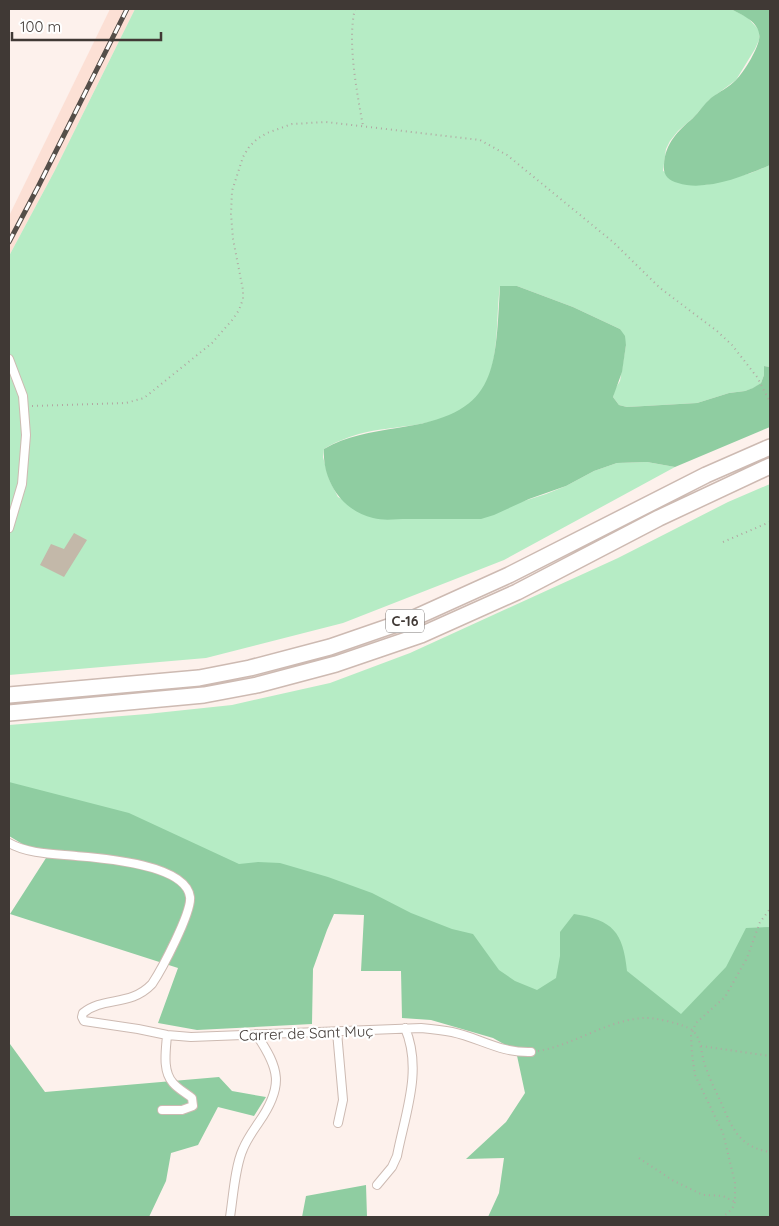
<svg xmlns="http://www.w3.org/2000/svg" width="779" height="1226" font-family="Quicksand,sans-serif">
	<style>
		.built { fill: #fce0d5 }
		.green { fill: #b6ecc5 }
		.forest { fill: #8fcda1 }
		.building { fill: #c3b8a9 }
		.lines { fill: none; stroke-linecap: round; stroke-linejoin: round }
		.minor-casing { stroke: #cdbab2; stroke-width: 10 }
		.motorway-casing { stroke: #cdbab2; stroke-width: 18 }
		.path { stroke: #b1a7a2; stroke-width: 2; stroke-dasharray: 1 4; stroke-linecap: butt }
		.minor { stroke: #fff; stroke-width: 8 }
		.motorway { stroke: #fff; stroke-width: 15 }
		.rail-casing { stroke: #554e49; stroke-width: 5 }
		.rail { stroke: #fff; stroke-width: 3; stroke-dasharray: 9; stroke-linecap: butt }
		.labels { text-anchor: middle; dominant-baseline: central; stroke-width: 4.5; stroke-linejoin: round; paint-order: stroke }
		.shield { fill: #fff; stroke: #797472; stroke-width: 1 }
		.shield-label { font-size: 14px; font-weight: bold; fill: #403935 }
		.street-label { font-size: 15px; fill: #403935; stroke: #fff }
	</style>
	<rect width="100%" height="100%" fill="#fdf1ec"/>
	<path class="built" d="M 110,9 L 135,9 L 54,172 L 9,256 L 9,216 Z"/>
	<path class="green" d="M 135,9 L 731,9 L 747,17 L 759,30 L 759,40 L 755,49 L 736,80 L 709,100 L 694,117 L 678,131 L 670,141 L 666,149 L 663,171 L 705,185 L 751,173 L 770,165 L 770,367 L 764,366 L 764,375 L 761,383 L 754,388 L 745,391 L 729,393 L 697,403 L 627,407 L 619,405 L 613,397 L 615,389 L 620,381 L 626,345 L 620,329 L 573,307 L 517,286 L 500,286 C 496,316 499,348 489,377 C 470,431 403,422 359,434 C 346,438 335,442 324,449 L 323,457 L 329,479 L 338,497 L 383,519 L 466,519 L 546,494 L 566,486 L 594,471 L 617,463 L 647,462 L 675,467 L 504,560 L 343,623 L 206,658 L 9,675 L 9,256 L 54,172 Z
		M 770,484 L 770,936 L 688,1017 L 549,998 L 507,986 L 461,943 L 245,869 L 9,783 L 9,725 L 147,714 L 232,705 L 330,683 L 410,653 L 618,558 L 728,502 Z"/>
	<path class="forest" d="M 731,9 L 770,9 L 770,165 C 745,176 705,192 678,183 C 668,180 663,175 664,165 C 665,143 678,131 693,118 C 699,112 704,104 711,98 C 719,92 729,87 736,80 C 744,72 756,52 759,40 C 762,23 744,16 731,9 Z
		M 500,286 L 517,286 L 573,307 L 620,329 L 625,336 L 626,345 L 622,372 L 613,397 L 619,405 L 627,407 L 697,403 L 729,393 L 745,391 L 753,388 L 761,383 L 764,375 L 764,366 L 770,367 L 770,427 L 675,467 L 647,462 L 617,463 L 594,471 L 566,486 L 529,499 L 494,515 L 481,519 C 456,519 432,519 407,519 C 396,519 384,521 373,518 C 342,511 322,480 324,449 C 346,436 371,432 397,428 C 497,414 495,375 500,286 Z
		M 9,782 L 129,813 L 239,864 L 258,862 L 280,863 L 328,877 L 372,893 L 411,913 L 452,929 L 473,934 L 499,970 L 515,981 L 537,990 L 556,978 L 560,956 L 560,932 L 574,914 C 613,920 623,932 627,971 L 681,1014 L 726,967 L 746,928 L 770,927 L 770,1217 L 488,1217 L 499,1193 L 504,1158 L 466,1159 L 506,1122 L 525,1093 L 516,1051 L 493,1038 L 431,1020 L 402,1018 L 401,971 L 361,971 L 364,915 L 334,914 L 327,930 L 313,969 L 312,1024 L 197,1030 L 158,1023 L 178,968 L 10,914 L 46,858 L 9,836 Z
		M 9,1044 L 10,1044 L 45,1092 L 219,1077 L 232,1091 L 266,1097 L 254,1116 L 218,1107 L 198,1145 L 171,1153 L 166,1181 L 149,1217 L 9,1217 Z
		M 366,1185 L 367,1217 L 302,1217 L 306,1196 Z"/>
	<path class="building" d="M 74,533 L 87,540 L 64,577 L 40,565 L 51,544 L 64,549 Z"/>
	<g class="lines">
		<g class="minor-casing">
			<path id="minor" d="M 9,359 L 23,396 L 26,435 L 22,484 L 9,528
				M 9,843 C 28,854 55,854 76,856 C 101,858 186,864 190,897 C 192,912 162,969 152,984 C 130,1007 104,996 83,1013 L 82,1017 L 84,1021 L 138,1029 L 167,1035 L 191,1037 L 421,1028 C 432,1029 442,1030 452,1032 C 480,1038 500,1053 531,1052
				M 337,1032 L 343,1100 L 338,1123
				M 162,1110 L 182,1110 L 193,1106 L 192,1098 C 186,1093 178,1089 173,1083 C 162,1071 166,1050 167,1035
				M 377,1185 L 392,1167 L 397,1156 C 405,1114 423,1070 405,1028
				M 230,1217 C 233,1198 235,1166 243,1149 C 247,1139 253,1131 259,1122 C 284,1086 280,1069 256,1034"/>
		</g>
		<g class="motorway-casing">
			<path id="motorway" d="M 9,695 L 199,678 L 250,668 L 330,647 L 414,618 L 509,575 L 706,475 L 770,447
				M 9,713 L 204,695 L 257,685 L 336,664 L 421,635 L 517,592 L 659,518 L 770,466"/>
		</g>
		<path class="path" d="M 355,9 C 347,41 357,93 363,126
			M 32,406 L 126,403 L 144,398 L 212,343 L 233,319 L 239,310 L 243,299 L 243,290 L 233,239 L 231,214 L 232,191 L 243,157 L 249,147 L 257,139 L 267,133 L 292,124 L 326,122 L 480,140 L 507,155 L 613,242 L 660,288 L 717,331 L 732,345 L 757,377 L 770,402
			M 723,542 L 770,522
			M 701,1046 L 770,1056
			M 538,1051 C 574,1045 607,1020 644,1018 C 653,1017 684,1024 692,1030 C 701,1037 701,1052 704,1062 C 708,1075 714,1088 720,1100 C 732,1127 738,1147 770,1152
			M 639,1158 L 672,1180 L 703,1195 L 723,1196 L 735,1202
			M 721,1217 L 728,1213 L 733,1207 L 735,1202 L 735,1183 L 723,1133 L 695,1075 L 692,1054 L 691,1035 L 696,1023 L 725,997 L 747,958 L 760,922 L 770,909"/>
		<use href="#minor" class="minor"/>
		<use href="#motorway" class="motorway"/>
		<g class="rail-casing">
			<path id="rail" d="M 9,242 L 38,187 L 127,9"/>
		</g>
		<use href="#rail" class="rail"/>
	</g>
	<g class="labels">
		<rect class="shield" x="386" y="609.5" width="38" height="23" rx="4"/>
		<g class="shield-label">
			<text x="405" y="621">C-16</text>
		</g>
		<g class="street-label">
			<text transform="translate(306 1033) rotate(-2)">Carrer de Sant Muç</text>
		</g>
	</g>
	<rect width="779" height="1226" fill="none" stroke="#403935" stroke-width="20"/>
	<path d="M12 32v8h149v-8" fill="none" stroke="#403935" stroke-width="2.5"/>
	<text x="20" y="32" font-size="15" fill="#403935" stroke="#ffffff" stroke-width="4" paint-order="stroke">100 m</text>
</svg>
